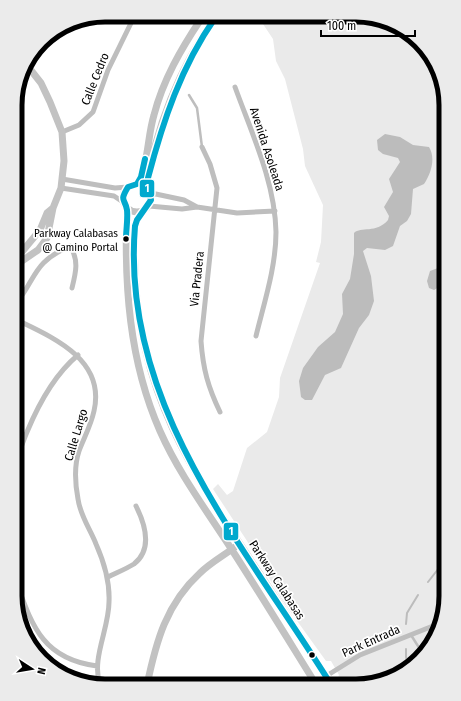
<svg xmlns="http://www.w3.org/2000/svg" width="461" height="701" font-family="'Fira Sans Condensed',sans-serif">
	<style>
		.green { fill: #eaeaea }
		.water { fill: #bcbcbc }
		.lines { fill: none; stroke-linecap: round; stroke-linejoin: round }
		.stream { stroke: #bcbcbc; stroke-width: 2 }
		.lane { stroke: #bebebe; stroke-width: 2.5 }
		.street { stroke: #bebebe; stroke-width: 5 }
		.secondary { stroke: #c2c2c2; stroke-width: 7 }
		.bus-1-casing { stroke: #fff; stroke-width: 9 }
		.bus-1 { stroke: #00a9ce; stroke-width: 6 }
		.bus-dot { fill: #000; stroke: #fff; stroke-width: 1.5 }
		.labels { text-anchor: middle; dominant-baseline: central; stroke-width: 3.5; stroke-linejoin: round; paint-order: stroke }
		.bus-label { font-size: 11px; fill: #000; stroke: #fff; text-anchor: end }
		.street-label { font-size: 12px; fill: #000; stroke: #fff }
		.rim { fill: none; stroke: #000; stroke-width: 5 }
		.line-badge { stroke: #fff; stroke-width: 1.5 }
		.badge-label { font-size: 11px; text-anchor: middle; font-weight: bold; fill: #fff }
	</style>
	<rect width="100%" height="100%" fill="#fff"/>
	<path class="green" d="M 373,17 L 411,34 L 439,71 L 446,105 L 446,602 L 427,650 L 390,679 L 356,686 L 341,686 L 337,680 L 339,675 L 331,661 L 326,661 L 282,600 L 251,547 L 213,489 L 218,484 L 227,495 L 233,491 L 247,448 L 267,432 L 279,397 L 280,378 L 320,263 L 316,262 L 321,242 L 323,205 L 305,166 L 303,149 L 285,79 L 276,61 L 273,39 L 259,18 Z"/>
	<path class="water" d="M 385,134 L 400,137 L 413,145 L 429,147 C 436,158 431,174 424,184 L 413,189 L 411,214 L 407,221 L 400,226 L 393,246 L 385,250 L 367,248 L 363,251 L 371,276 L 374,301 L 369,315 L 359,328 L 341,368 L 325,375 L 312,400 L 305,400 L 301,397 L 299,381 L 303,368 L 318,347 L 335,332 L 343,314 L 342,294 L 350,279 L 354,254 L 354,233 C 361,226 376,234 388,220 L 389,216 L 384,207 L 393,192 L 389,179 L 400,162 L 398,158 L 383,154 L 378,150 L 377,140 Z
		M 446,265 L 446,283 L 434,290 L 429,288 L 427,281 L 430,271 Z"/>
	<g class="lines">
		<path class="stream" d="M 446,316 L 444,306 L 446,301
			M 428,582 L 446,559
			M 406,624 L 407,613 L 418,595
			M 406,649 L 406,657 L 408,665"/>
		<path class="lane" d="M 189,95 L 197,108 L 202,147
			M 411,635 L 423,654"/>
		<path class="street" d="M 235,87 C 252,134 275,182 276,232 C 276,267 264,303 256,336
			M 62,132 L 79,125 L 93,112 L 108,70 L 133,19
			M 202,147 L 210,164 L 217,188 L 201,341 C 203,369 208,387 220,412
			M 62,179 L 115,188 L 128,187
			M 61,188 L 114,196 L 123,202
			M 151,193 L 184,200 L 197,207 L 237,213 L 275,211
			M 149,206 L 182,209 L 197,207
			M 15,305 C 38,276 32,263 70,246 C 79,260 76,272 72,288
			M 15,319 C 52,337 106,359 94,411 C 91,425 84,438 79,451 C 74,466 75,483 78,499 C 80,515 90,529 96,544 C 104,562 110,581 109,602 C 109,629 91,659 100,685
			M 15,461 C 20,452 23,441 27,432 C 39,403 54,375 78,355
			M 108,577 C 116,573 126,569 134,564 C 153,549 145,524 136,506
			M 15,579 C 32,625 42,659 97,666
			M 315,683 L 360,655 L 438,624"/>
		<path class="secondary" d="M123 198a14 14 0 1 1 28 0a14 14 0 1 1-28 0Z
			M 137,184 C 149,163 147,138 154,115 C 163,80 181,49 201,19
			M 147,188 C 154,131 181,64 215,18
			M 127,209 C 124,284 129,361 160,431 C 179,474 207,511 232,550 C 261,595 289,641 317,686
			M 141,212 C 130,229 135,253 135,271 C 139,394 193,473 258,571 C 283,609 308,647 332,686
			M 16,259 L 40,230 L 47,213 L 53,208
			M 16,265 L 38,250 L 47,238 L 53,208 L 61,188 L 64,161 L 62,132 L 50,102 L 41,83 L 26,64
			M 147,685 C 156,642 166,604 200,573 C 210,563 223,556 235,547"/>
		<g class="bus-1-casing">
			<path id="bus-1" d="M 215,18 C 181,67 163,121 148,178 L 147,188 L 151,200 L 137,220 L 135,226 C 120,405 244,544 332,686
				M 126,239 C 126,230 128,219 127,210 C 125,198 119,202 128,187 L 137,184 L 141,177 L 145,159"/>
		</g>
		<use href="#bus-1" class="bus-1"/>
	</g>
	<g class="bus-dot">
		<circle cx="126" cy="239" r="3.5"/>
		<circle cx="312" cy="655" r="3.5"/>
	</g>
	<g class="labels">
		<g class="bus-label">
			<text x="118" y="233">Parkway Calabasas<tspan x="118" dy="14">@ Camino Portal</tspan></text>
		</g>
		<g class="street-label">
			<text transform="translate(95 79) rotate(-68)">Calle Cedro</text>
			<text transform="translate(267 149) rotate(72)">Avenida Asoleada</text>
			<text transform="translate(197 279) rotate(-84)">Via Pradera</text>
			<text transform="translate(76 435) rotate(-73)">Calle Largo</text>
			<text transform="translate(277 580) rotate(57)">Parkway Calabasas</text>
			<text transform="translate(371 641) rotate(-24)">Park Entrada</text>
		</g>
	</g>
	<path d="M0 0H461V701H0ZM105 22H356A83 83 0 0 1 439 105V596A83 83 0 0 1 356 679H105A83 83 0 0 1 22 596V105A83 83 0 0 1 105 22Z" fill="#ebebeb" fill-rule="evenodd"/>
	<path class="rim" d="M105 22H356A83 83 0 0 1 439 105V596A83 83 0 0 1 356 679H105A83 83 0 0 1 22 596V105A83 83 0 0 1 105 22Z"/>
	<g class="line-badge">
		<rect x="139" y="179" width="16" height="19" rx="4" fill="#00a9ce"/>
		<rect x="223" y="522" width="16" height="19" rx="4" fill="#00a9ce"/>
	</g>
	<g class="badge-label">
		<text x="147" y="192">1</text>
		<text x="231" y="535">1</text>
	</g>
	<g transform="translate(32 669) rotate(102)" stroke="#ffffff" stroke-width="3" paint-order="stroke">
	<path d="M0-3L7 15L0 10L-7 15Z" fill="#000000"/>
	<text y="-6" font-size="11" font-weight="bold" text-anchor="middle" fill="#000000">N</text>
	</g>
	<path d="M321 30v6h94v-6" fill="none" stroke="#000000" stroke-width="2"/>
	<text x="327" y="30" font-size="12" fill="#000000" stroke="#ffffff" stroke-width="3" paint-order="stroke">100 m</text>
</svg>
